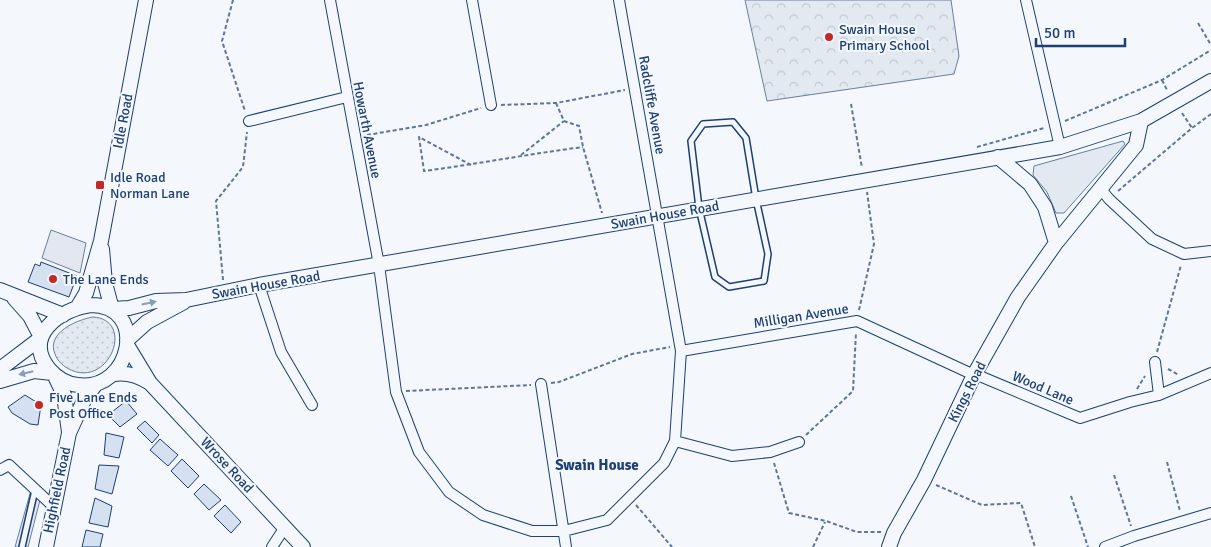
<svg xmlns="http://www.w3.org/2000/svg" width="1211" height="547" font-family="Signika,sans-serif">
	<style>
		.grass { fill: #e3e9f0; stroke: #687fa3 }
		.park { fill: url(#park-crowns); stroke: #687fa3 }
		.garden { fill: url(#garden-dots); stroke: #687fa3 }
		.parking { fill: #e3e8f0; stroke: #687fa3 }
		.building { fill: #d5e0f0; stroke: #1d3f73 }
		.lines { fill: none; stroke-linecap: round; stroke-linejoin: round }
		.service-casing { stroke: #1d3f73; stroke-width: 8 }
		.minor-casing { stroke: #1d3f73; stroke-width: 12 }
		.tertiary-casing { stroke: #1d3f73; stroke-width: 16 }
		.path { stroke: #5e769c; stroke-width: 2; stroke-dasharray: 4 2.5; stroke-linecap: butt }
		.service { stroke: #f4f7fb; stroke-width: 5 }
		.minor { stroke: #f4f7fb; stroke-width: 10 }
		.tertiary { stroke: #f4f7fb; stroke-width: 14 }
		.oneway { fill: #889bb7 }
		.poi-dot { fill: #c62828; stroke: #f4f7fb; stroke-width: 2 }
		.labels { text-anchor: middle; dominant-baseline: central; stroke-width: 4; stroke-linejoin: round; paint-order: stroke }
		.poi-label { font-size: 14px; fill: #1d3f73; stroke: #f4f7fb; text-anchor: start }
		.street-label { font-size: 14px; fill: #1d3f73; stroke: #f4f7fb }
		.neighbourhood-label { font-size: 15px; font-weight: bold; fill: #1d3f73; stroke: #f4f7fb }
	</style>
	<defs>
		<pattern id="park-crowns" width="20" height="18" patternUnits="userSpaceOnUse" patternTransform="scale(1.25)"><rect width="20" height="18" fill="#e3e9f0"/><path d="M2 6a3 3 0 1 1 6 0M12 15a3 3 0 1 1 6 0" fill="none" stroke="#c2c9d1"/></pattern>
		<pattern id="garden-dots" width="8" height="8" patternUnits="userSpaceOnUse" patternTransform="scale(1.25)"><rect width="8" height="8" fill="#e3e9f0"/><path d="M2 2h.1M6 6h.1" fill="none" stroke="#c2c9d1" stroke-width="1.8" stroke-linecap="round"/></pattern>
	</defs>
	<rect width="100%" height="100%" fill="#f4f7fb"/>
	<path class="grass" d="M 1123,141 L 1125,144 L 1064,213 L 1056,213 L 1047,192 L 1033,175 L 1034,166 Z"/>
	<path class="park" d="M 745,0 L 951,0 L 959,56 L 954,74 L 767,101 Z"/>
	<path class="garden" d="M 93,317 C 137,320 108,392 67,368 C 62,365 57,360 55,354 C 46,333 76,320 93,317 Z"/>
	<path class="parking" d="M 51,230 L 86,243 L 80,273 L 42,258 Z
		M 31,490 L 40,500 L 28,547 L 15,547 Z"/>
	<path class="building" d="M 41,262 L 77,276 L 69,297 L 28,282 L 35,264 L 40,266 Z
		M 25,395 L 41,405 L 38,425 L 30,424 L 12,413 L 8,407 Z
		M 126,401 L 137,414 L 120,427 L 108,415 Z
		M 145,421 L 159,435 L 152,443 L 137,428 Z
		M 106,433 L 124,437 L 119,458 L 104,455 Z
		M 160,439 L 178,455 L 168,466 L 150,450 Z
		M 182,459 L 199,476 L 188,488 L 171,471 Z
		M 99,465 L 119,466 L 112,494 L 95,489 Z
		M 204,484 L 221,500 L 209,510 L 194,494 Z
		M 95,498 L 112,506 L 108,527 L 89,523 Z
		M 225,505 L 241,522 L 231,533 L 214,516 Z
		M 86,530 L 103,534 L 100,547 L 82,547 Z"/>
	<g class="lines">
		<g class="service-casing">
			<path id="service" d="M 733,122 L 746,138 L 756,199 L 768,254 L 764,281 L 729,287 L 715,277 L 699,208 L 691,141 L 703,124 Z
				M 22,547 L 35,490"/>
		</g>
		<g class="minor-casing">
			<path id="minor" d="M 330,0 L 379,265 L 396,392 L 419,452 L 449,492 L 483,515 L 532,531 L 564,531 L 607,520 L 664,463 L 675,441 L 681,351 L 619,0
				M 472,0 L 491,105
				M 1026,0 L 1060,147
				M 249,121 L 347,97
				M 1100,188 L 1109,199 L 1152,239 L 1184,254 L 1211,251
				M 259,285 L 281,352 L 312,405
				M 681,351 L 857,321 L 974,375 L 982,377 L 1080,418 L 1130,402 L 1159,395 L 1211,373
				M 1155,362 L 1159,395
				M 541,384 L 566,547
				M 675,441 L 732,456 L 770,452 L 799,442
				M 0,470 L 9,465 L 54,507
				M 272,547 L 285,527
				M 1105,547 L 1134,536 L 1211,513"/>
		</g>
		<g class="tertiary-casing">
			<path id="tertiary" d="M 998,157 L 1030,184 L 1045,207 L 1056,243
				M 102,249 L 105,283 L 112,309
				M 0,290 L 63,315
				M 14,298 L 30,316 L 41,337
				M 91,305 C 149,305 132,392 78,385 C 66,384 56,377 49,369 C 22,336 60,309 91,305 Z
				M 77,308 L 86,293 L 101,241 L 146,0
				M 112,309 L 129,308 L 156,301 L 186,300 L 259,285 L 1060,147 L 1141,121 L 1211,81
				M 127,340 L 147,322 L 184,302
				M 127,345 L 150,383
				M 0,369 L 41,338
				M 114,374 C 127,372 139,376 150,383 L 303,547
				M 55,376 L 64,395 L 69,432
				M 0,381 L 34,371 L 52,373
				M 46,547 L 69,433 L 85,398 L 96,384
				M 889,547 L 894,533 L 924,480 L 974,375 L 1018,297 L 1056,243 L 1136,145 L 1141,121"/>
		</g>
		<path class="path" d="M 233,0 L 222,41 L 245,111
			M 1198,23 L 1211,45
			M 1162,80 L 1167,90
			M 556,103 L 564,121 L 579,126 L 583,147 L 602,213
			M 851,104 L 862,168
			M 501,105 L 556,103 L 625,90
			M 1182,113 L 1192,128
			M 1065,121 L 1162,80 L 1211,50
			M 367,135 L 426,125 L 481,108
			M 977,147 L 1044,128
			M 521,155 L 564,121
			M 471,165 L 419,137 L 424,171 C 477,164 529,154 583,147
			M 1118,191 L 1192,128 L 1211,114
			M 223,280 L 216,201 L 243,167 L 247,132
			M 859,310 L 874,244 L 867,192
			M 1157,352 L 1181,265
			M 1168,369 L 1179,375
			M 551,383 L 559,382 L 632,354 L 670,347
			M 1137,389 L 1145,376
			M 406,391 L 531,385
			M 806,435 L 853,391 L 856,332
			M 1167,462 L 1180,511
			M 774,463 L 789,513 L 826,521 L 857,532 L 882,532
			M 1114,475 L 1131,526
			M 936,485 L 982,505 L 1021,503 L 1035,547
			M 1071,496 L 1088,547
			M 636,505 L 672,547
			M 813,547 L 825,522"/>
		<use href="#service" class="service"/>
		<use href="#minor" class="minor"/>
		<use href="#tertiary" class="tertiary"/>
	</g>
	<defs><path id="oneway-solid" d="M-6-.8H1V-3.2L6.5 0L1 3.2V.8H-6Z" transform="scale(1.25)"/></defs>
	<g class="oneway">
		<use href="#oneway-solid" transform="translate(149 303) rotate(-12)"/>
		<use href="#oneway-solid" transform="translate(26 373) rotate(167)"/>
	</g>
	<g class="poi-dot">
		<circle cx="829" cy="37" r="5"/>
		<rect x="95" y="180" width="10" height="10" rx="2.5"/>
		<circle cx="53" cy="279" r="5"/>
		<circle cx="39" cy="405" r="5"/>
	</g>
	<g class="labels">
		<g class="poi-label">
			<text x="839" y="29">Swain House<tspan x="839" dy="16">Primary School</tspan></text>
			<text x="110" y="177">Idle Road<tspan x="110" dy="16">Norman Lane</tspan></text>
			<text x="63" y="279">The Lane Ends</text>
			<text x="49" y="397">Five Lane Ends<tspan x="49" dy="16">Post Office</tspan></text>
		</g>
		<g class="street-label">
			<text transform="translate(652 105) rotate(80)">Radcliffe Avenue</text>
			<text transform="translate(123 121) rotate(-79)">Idle Road</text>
			<text transform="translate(367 130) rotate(79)">Howarth Avenue</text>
			<text transform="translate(665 215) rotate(-10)">Swain House Road</text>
			<text transform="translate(266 285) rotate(-10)">Swain House Road</text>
			<text transform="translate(801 316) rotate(-9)">Milligan Avenue</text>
			<text transform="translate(1043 388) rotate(23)">Wood Lane</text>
			<text transform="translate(967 392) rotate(-63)">Kings Road</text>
			<text transform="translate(227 465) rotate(47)">Wrose Road</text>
			<text transform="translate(57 490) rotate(-78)">Highfield Road</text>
		</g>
		<g class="neighbourhood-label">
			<text x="597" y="465">Swain House</text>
		</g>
	</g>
	<path d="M1036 38v8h89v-8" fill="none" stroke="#1d3f73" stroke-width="2.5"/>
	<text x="1044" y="38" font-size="15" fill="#1d3f73" stroke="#f4f7fb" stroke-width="4" paint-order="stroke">50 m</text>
</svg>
